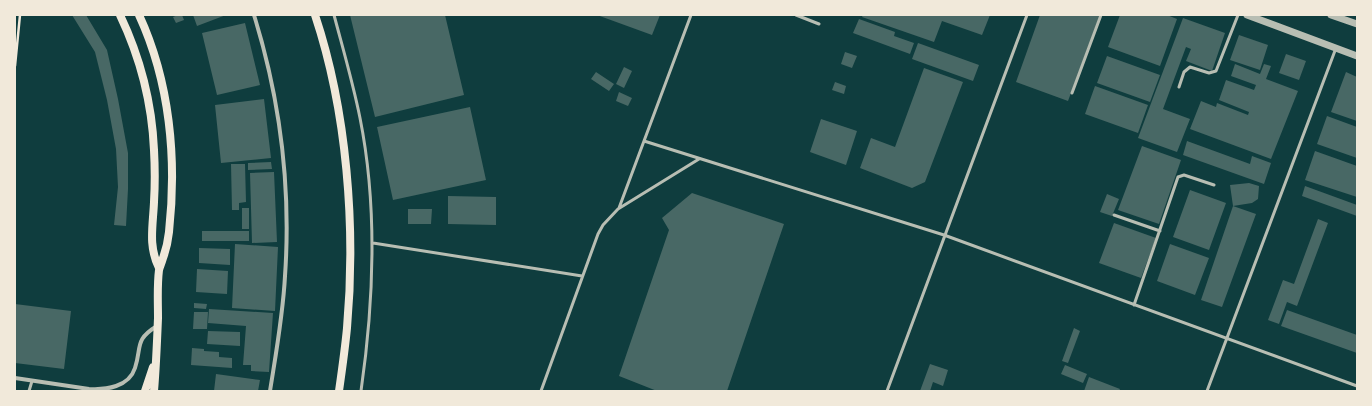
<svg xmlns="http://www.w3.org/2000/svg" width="1372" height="406" font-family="'Asap Condensed',sans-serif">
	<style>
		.building { fill: #486865 }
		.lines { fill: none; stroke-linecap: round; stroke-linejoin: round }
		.path { stroke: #f1e9da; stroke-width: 2.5 }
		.service { stroke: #b8beb3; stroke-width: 3 }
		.minor { stroke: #b8beb3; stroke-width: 4 }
		.tertiary { stroke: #b8beb3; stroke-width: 7 }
		.secondary { stroke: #f1e9da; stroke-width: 8 }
	</style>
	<rect width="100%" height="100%" fill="#0f3d3e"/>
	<path class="building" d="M 72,15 L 86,15 L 107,50 L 118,99 L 128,153 L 128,189 L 126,226 L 114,225 L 118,187 L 116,149 L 107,100 L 95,52 Z
		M 178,15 L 182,15 L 184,20 L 176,23 L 173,17 Z
		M 193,15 L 226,15 L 197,26 Z
		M 350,15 L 445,15 L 464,95 L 375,117 Z
		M 597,15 L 660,15 L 652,35 Z
		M 863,15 L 990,15 L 982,35 L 942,21 L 934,42 L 862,17 Z
		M 1040,15 L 1100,15 L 1068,101 L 1016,82 Z
		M 1120,15 L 1167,15 L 1177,19 L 1160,66 L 1108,47 Z
		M 1183,18 L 1225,33 L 1212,71 L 1186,61 L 1191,49 L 1186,47 L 1163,109 L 1190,119 L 1177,152 L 1138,138 Z
		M 859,19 L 895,32 L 894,36 L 914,43 L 910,54 L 853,33 Z
		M 245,23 L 260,85 L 217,95 L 202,33 Z
		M 1239,35 L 1268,45 L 1260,70 L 1230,60 Z
		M 918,43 L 979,65 L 973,81 L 912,59 Z
		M 845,52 L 857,56 L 852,68 L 841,64 Z
		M 1286,54 L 1306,61 L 1299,80 L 1279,73 Z
		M 1107,56 L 1160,75 L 1150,102 L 1097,83 Z
		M 1235,64 L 1260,74 L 1264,64 L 1271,66 L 1266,79 L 1298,91 L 1271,159 L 1190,129 L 1201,101 L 1216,107 L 1217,103 L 1248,115 L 1249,112 L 1219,100 L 1226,80 L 1254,90 L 1256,85 L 1231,76 Z
		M 624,67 L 632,71 L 624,88 L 616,84 Z
		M 924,68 L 963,82 L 925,182 L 912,188 L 860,168 L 871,138 L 895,147 Z
		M 596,72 L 614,84 L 609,91 L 591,79 Z
		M 1346,72 L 1357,77 L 1357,121 L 1331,112 Z
		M 835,82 L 846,86 L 844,94 L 832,90 Z
		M 1095,86 L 1148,105 L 1138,133 L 1085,114 Z
		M 619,92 L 632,98 L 628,106 L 616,101 Z
		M 264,99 L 271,158 L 221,163 L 215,105 Z
		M 470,107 L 486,180 L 393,200 L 377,127 Z
		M 1327,116 L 1357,127 L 1357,158 L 1317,144 Z
		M 821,119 L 857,131 L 846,165 L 810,152 Z
		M 1187,141 L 1250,164 L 1252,156 L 1271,163 L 1264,184 L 1183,155 Z
		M 1142,146 L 1181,160 L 1159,224 L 1118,210 Z
		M 1315,151 L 1357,166 L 1357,197 L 1305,180 Z
		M 271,162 L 272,169 L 248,170 L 248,163 Z
		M 231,164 L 245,164 L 246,202 L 239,203 L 239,210 L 232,210 Z
		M 274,172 L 277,242 L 252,243 L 250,173 Z
		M 1249,183 L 1259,186 L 1258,199 L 1252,203 L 1233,206 L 1230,185 Z
		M 1305,186 L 1357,205 L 1357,216 L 1302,196 Z
		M 1190,190 L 1226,203 L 1209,250 L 1173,237 Z
		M 692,193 L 784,224 L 727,391 L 657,391 L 619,376 L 669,230 L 662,218 Z
		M 1107,194 L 1119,199 L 1112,216 L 1100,212 Z
		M 448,196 L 496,197 L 496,225 L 448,224 Z
		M 1233,206 L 1256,214 L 1222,307 L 1201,300 Z
		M 242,208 L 249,208 L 249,229 L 242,229 Z
		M 408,209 L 432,209 L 431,224 L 408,224 Z
		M 1318,219 L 1328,223 L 1297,306 L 1287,302 L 1279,324 L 1268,320 L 1283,280 L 1294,284 Z
		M 1114,223 L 1156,238 L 1141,278 L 1099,263 Z
		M 202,231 L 249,231 L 249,241 L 202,241 Z
		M 235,244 L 278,247 L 275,311 L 232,308 Z
		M 1170,244 L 1209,258 L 1195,295 L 1157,281 Z
		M 199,248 L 230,249 L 230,265 L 199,263 Z
		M 197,269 L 228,271 L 227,294 L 196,292 Z
		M 194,303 L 207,304 L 206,309 L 194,308 Z
		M 15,304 L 71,311 L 64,369 L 15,363 Z
		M 209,309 L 273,313 L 269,372 L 251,371 L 251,365 L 243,365 L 246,326 L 208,323 Z
		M 1287,310 L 1357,335 L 1357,353 L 1281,326 Z
		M 194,312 L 208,312 L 207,329 L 193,329 Z
		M 1074,328 L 1080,331 L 1068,363 L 1062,361 Z
		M 208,331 L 240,332 L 240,346 L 207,344 Z
		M 192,348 L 204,349 L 204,351 L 219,352 L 219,357 L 232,358 L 232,368 L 191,365 Z
		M 930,364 L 948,370 L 943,386 L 933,382 L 930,391 L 920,391 Z
		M 1065,365 L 1087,374 L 1083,383 L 1061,374 Z
		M 216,374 L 260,380 L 258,391 L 214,391 Z
		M 1089,377 L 1120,389 L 1119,391 L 1084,391 Z"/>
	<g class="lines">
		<path class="path" d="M 15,66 L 20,15"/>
		<path class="service" d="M 334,15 C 343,49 353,83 360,118 C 378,208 374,301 361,391
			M 796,15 L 819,24
			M 1179,87 L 1184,72 L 1190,67 L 1209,73 L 1216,71 L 1238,15
			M 1072,93 L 1101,15
			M 644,141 L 944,235 L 1357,386
			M 619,208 L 691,15
			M 1114,215 L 1160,231
			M 373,243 L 582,276
			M 1134,305 L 1178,177 L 1184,175 L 1214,185
			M 29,391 L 32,381
			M 541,391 L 598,234 L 603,225 L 618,209 L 699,159
			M 887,391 L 1027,15
			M 1207,391 L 1336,48"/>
		<path class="minor" d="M 254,15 C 280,99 291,189 285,276 C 283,315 276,353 270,391
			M 15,378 L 89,389 C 106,390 129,387 135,368 C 142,347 134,340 157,326"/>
		<path class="tertiary" d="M 1247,15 L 1357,56
			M 1331,15 L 1357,24"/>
		<path class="secondary" d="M 120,15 C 140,57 152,104 154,150 C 155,168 155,185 154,202 C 153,226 148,246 159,268
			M 139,15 C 170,82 177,159 169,232 C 168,241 166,250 163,258 C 162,262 160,266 159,270 C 157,286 158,302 158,318 C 157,343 156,367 154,391
			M 315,15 C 347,111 356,227 347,328 C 345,349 342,370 339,391
			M 145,391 L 153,367"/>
	</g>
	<rect width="1372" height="406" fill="none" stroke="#f1e9da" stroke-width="32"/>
</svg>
